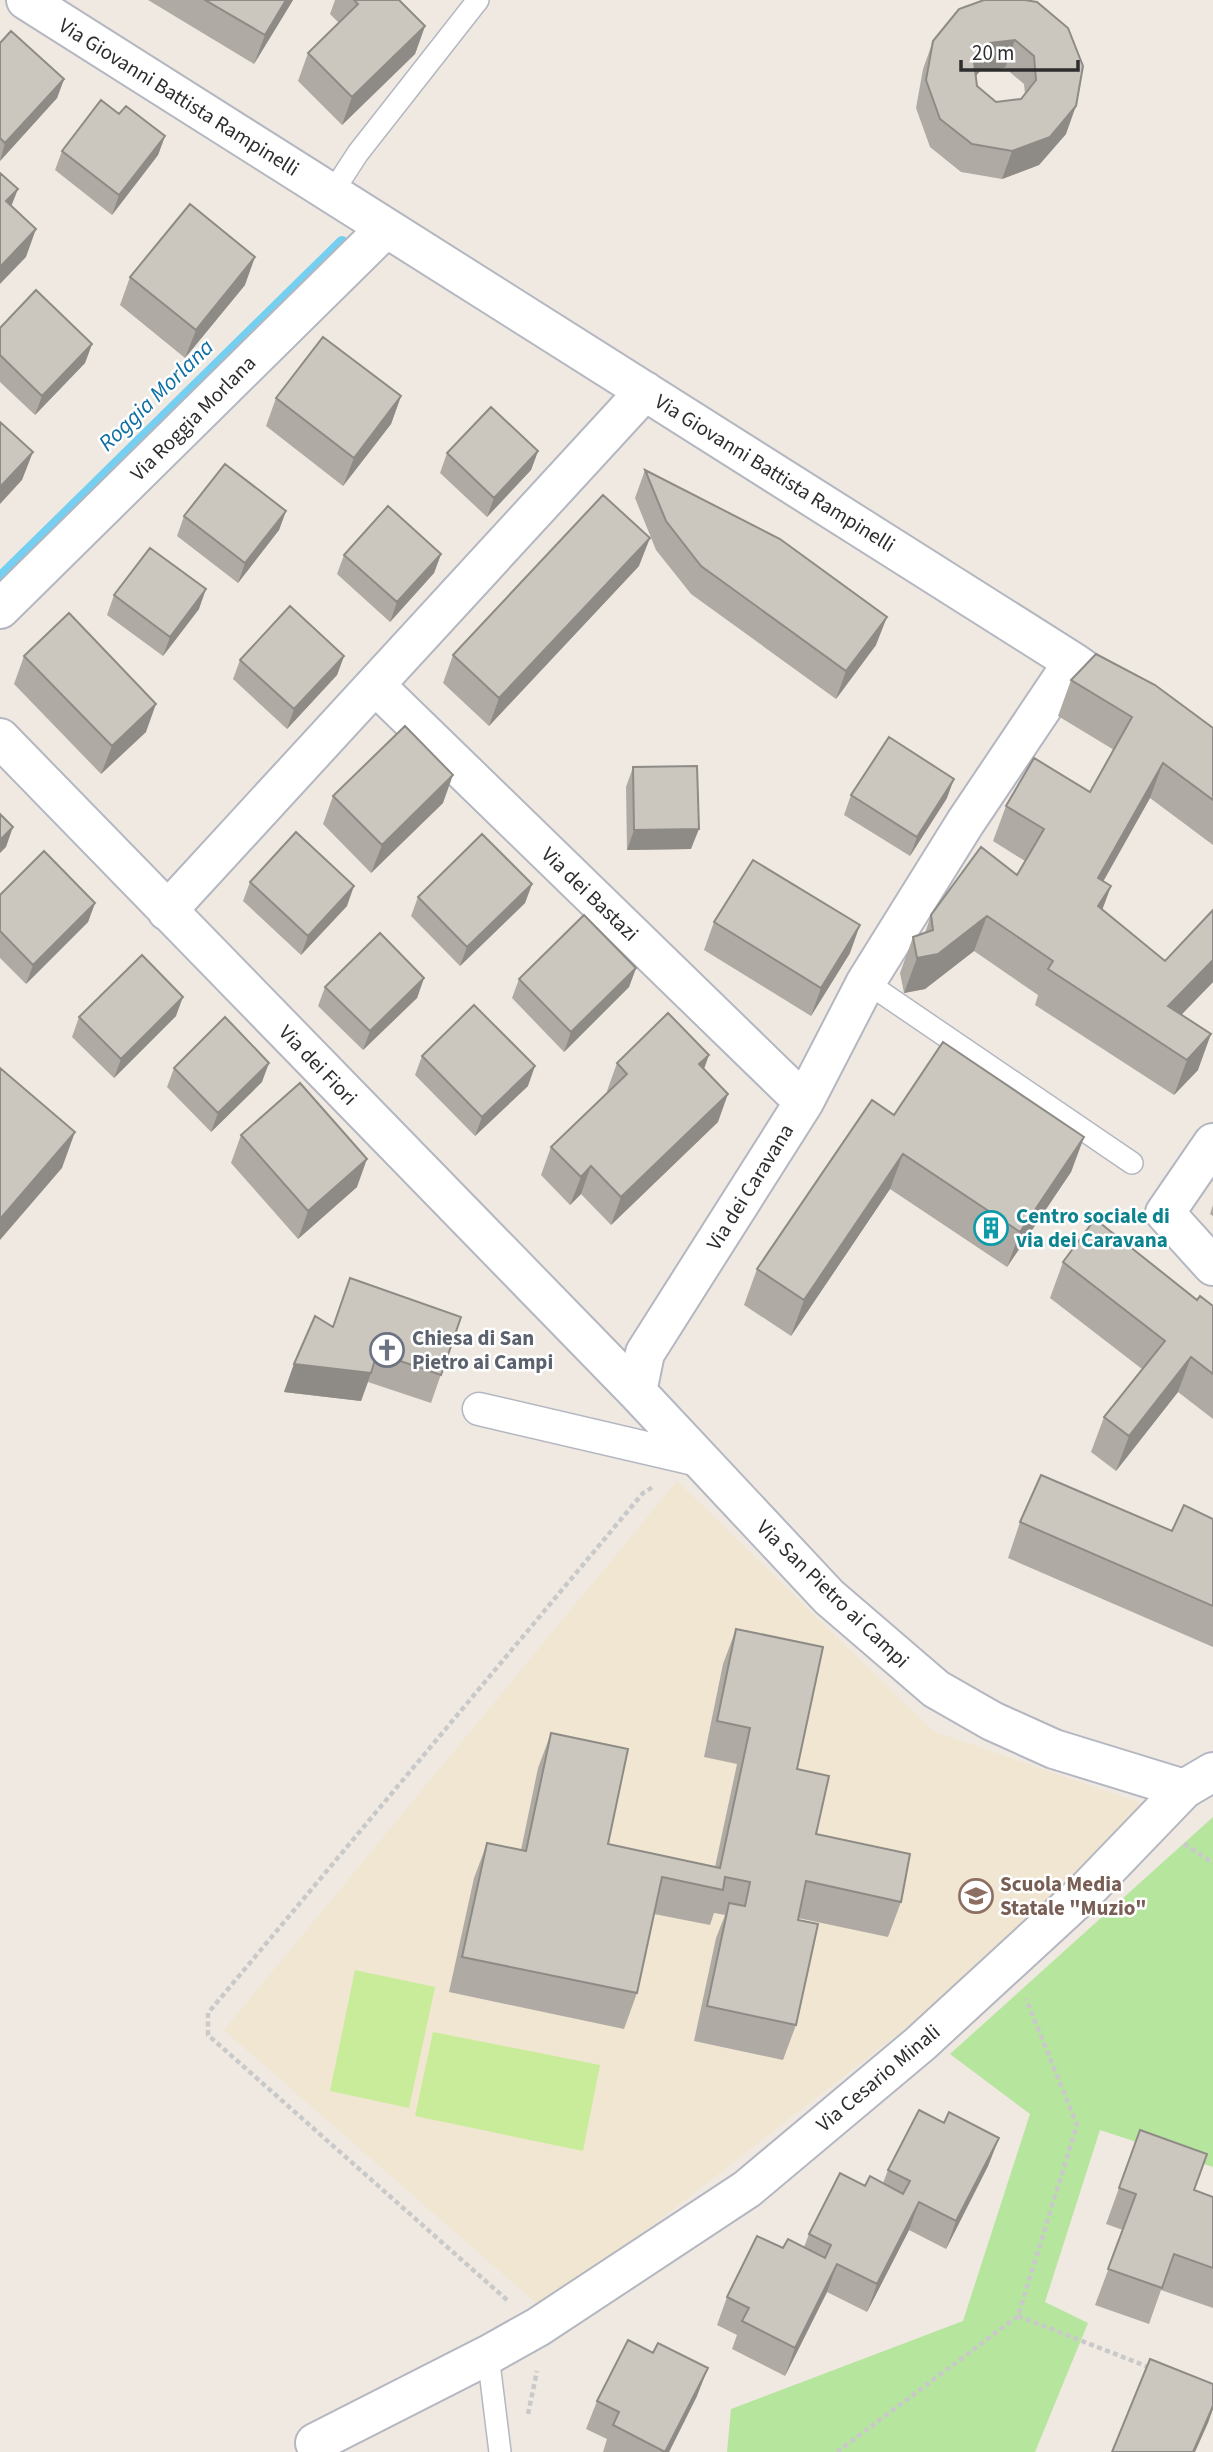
<svg xmlns="http://www.w3.org/2000/svg" width="1213" height="2452" font-family="'Source Sans 3',sans-serif">
	<style>
		.education { fill: #f0e6d1; fill-rule: evenodd }
		.green { fill: #b6e59e }
		.pitch { fill: #c9ec9a }
		.lines { fill: none; stroke-linecap: round; stroke-linejoin: round }
		.stream { stroke: #75cff0; stroke-width: 12 }
		.service-casing { stroke: #b4b7c1; stroke-width: 24 }
		.pedestrian-casing { stroke: #b4b7c1; stroke-width: 35 }
		.minor-casing { stroke: #b4b7c1; stroke-width: 42 }
		.path { stroke: #c9c9c9; stroke-width: 4.5; stroke-dasharray: 5 3.5; stroke-linecap: butt }
		.service { stroke: #fff; stroke-width: 21 }
		.pedestrian { stroke: #fff; stroke-width: 32 }
		.minor { stroke: #fff; stroke-width: 38 }
		.wall { fill: #afaba4; fill-rule: evenodd }
		.shaded-wall { fill: #8e8b86 }
		.building { fill: #cbc7bf; stroke: #8e8b86; stroke-width: 2; fill-rule: evenodd }
		.labels { text-anchor: middle; dominant-baseline: central; stroke-width: 5; stroke-linejoin: round; paint-order: stroke }
		.street-label { font-size: 21px; fill: #2e2e2e; stroke: #fff }
		.culture-label { font-size: 21px; font-weight: bold; fill: #0d838f; stroke: #fff; text-anchor: start }
		.worship-label { font-size: 21px; font-weight: bold; fill: #5b616d; stroke: #fff; text-anchor: start }
		.education-label { font-size: 21px; font-weight: bold; fill: #785e54; stroke: #fff; text-anchor: start }
		.water-label { font-size: 23px; font-style: italic; fill: #0d6fa3; stroke: #fff }
	</style>
	<rect width="100%" height="100%" fill="#efe9e1"/>
	<path class="education" d="M 677,1481 L 933,1731 L 1149,1806 L 975,1974 L 544,2310 L 224,2030 ZM 724,1664 L 803,1870 L 785,1955 L 694,2041 L 716,1939 L 737,1918 L 713,1912 L 649,1913 L 513,1886 L 538,1769 L 595,1880 L 707,1903 L 737,1764 L 704,1756 Z"/>
	<path class="green" d="M 1213,1817 L 1213,2167 L 1100,2130 L 1045,2302 L 1088,2323 L 1035,2452 L 727,2452 L 731,2409 L 963,2321 L 1030,2114 L 950,2054 Z"/>
	<path class="pitch" d="M 355,1970 L 435,1987 L 409,2108 L 330,2091 Z
		M 433,2032 L 600,2065 L 583,2151 L 415,2116 Z"/>
	<g class="lines">
		<path class="stream" d="M 0,578 L 342,242"/>
		<g class="service-casing">
			<path id="service" d="M 332,193 L 358,153 L 478,0
				M 866,982 L 1132,1163
				M 488,2355 L 500,2452"/>
		</g>
		<g class="pedestrian-casing">
			<path id="pedestrian" d="M 479,1409 L 698,1460"/>
		</g>
		<g class="minor-casing">
			<path id="minor" d="M 26,0 L 1073,662 L 1213,761
				M 0,609 L 386,228
				M 376,686 L 804,1102
				M 0,738 L 637,1392 L 829,1597 L 936,1689 L 992,1721 L 1054,1749 L 1184,1789 L 1213,1772
				M 167,911 L 645,391
				M 1213,1143 L 1165,1213 L 1213,1266
				M 637,1392 L 645,1353 L 804,1102 L 866,982 L 965,823 L 1073,662
				M 319,2452 L 315,2443 L 488,2355 L 538,2327 L 747,2189 L 920,2044 L 1084,1893 L 1184,1789"/>
		</g>
		<path class="path" d="M 1184,1844 L 1213,1863
			M 507,2300 L 208,2035 L 208,2013 L 643,1493 L 653,1487
			M 1018,2316 L 1151,2368
			M 528,2414 L 537,2371
			M 837,2452 L 1018,2316 L 1077,2125 L 1026,1999"/>
		<use href="#service" class="service"/>
		<use href="#pedestrian" class="pedestrian"/>
		<use href="#minor" class="minor"/>
	</g>
	<path class="wall" d="M 148,0 L 293,0 L 254,64 Z
		M 335,0 L 399,0 L 425,26 L 415,54 L 342,125 L 298,81 L 308,53 L 339,23 L 330,14 Z
		M 1025,0 L 1066,134 L 1039,165 L 1002,179 L 961,172 L 930,147 L 916,108 L 923,69 L 933,41 ZM 1005,68 L 1024,84 L 1025,94 L 1021,99 L 996,102 L 977,86 L 976,76 L 980,71 Z
		M 0,43 L 64,79 L 57,98 L 0,161 Z
		M 119,114 L 165,136 L 158,155 L 112,215 L 55,170 L 62,151 Z
		M 130,277 L 245,285 L 185,358 L 120,305 Z
		M 0,328 L 92,344 L 85,363 L 35,415 L 0,382 Z
		M 401,396 L 391,424 L 343,486 L 266,426 L 276,398 Z
		M 538,451 L 531,470 L 487,517 L 440,473 L 447,453 Z
		M 645,470 L 876,645 L 836,699 L 691,594 L 656,550 L 635,498 Z
		M 286,511 L 279,530 L 238,583 L 177,536 L 184,516 Z
		M 441,554 L 434,573 L 390,622 L 337,574 L 344,555 Z
		M 639,566 L 489,726 L 443,683 L 453,655 Z
		M 114,595 L 199,609 L 163,656 L 107,615 Z
		M 24,656 L 146,732 L 101,774 L 14,684 Z
		M 344,656 L 337,675 L 287,729 L 233,679 L 240,660 Z
		M 1071,680 L 1213,728 L 1213,845 L 1150,798 L 1103,881 L 1111,886 L 1102,910 L 1165,961 L 1213,910 L 1213,982 L 1181,1015 L 1198,1070 L 1174,1095 L 1035,1005 L 1038,995 L 974,951 L 925,989 L 904,993 L 900,973 L 913,937 L 925,933 L 931,915 L 1017,875 L 1025,861 L 993,841 L 1006,806 L 1090,792 L 1114,750 L 1058,716 Z
		M 633,767 L 691,849 L 627,850 L 626,787 Z
		M 851,795 L 947,798 L 910,856 L 844,815 Z
		M 333,796 L 443,803 L 371,873 L 323,824 Z
		M 250,882 L 347,906 L 301,955 L 243,901 Z
		M 532,884 L 525,903 L 460,966 L 411,916 L 418,897 Z
		M 0,895 L 95,903 L 88,922 L 26,984 L 0,958 Z
		M 714,922 L 850,953 L 811,1016 L 704,950 Z
		M 636,968 L 629,987 L 564,1052 L 512,998 L 519,979 Z
		M 424,978 L 417,998 L 363,1050 L 318,1006 L 325,987 Z
		M 176,1016 L 114,1078 L 72,1037 L 79,1017 Z
		M 422,1056 L 528,1086 L 475,1136 L 415,1075 Z
		M 617,1063 L 704,1069 L 718,1122 L 611,1225 L 581,1194 L 570,1205 L 541,1175 L 551,1147 L 608,1092 L 607,1091 Z
		M 174,1068 L 262,1082 L 211,1132 L 167,1087 Z
		M 894,1115 L 1084,1137 L 1071,1172 L 1007,1267 L 890,1189 L 791,1336 L 744,1305 L 757,1269 Z
		M 241,1135 L 357,1187 L 298,1239 L 231,1163 Z
		M 1213,1205 L 1213,1216 L 1210,1214 Z
		M 1063,1262 L 1197,1300 L 1213,1306 L 1213,1419 L 1178,1392 L 1116,1471 L 1091,1452 L 1104,1417 L 1142,1369 L 1050,1298 Z
		M 461,1317 L 431,1403 L 368,1382 L 361,1401 L 284,1392 L 294,1364 L 332,1326 Z
		M 1213,1519 L 1213,1647 L 1008,1558 L 1020,1522 L 1172,1531 Z
		M 736,1629 L 797,1769 L 816,1834 L 901,1902 L 888,1937 L 798,1918 L 796,2025 L 783,2060 L 694,2041 L 716,1938 L 725,1915 L 714,1913 L 710,1925 L 654,1914 L 637,1993 L 624,2029 L 449,1992 L 474,1878 L 487,1843 L 521,1850 L 538,1768 L 551,1733 L 608,1844 L 715,1867 L 737,1764 L 704,1757 L 723,1664 Z
		M 944,2123 L 999,2138 L 988,2166 L 946,2249 L 909,2230 L 867,2312 L 827,2292 L 785,2376 L 732,2349 L 737,2335 L 717,2325 L 727,2297 L 783,2248 L 804,2247 L 809,2234 L 865,2186 L 883,2183 L 888,2170 Z
		M 1140,2130 L 1194,2190 L 1213,2197 L 1213,2308 L 1161,2290 L 1149,2324 L 1095,2305 L 1123,2230 L 1106,2224 Z
		M 697,2396 L 669,2452 L 603,2452 L 607,2439 L 586,2429 L 597,2401 Z"/>
	<path class="shaded-wall" d="M 286,0 L 293,0 L 254,64 L 265,35 Z
		M 425,26 L 415,54 L 342,125 L 352,97 Z
		M 1015,40 L 1005,68 L 980,71 L 964,90 L 974,62 L 990,43 Z
		M 64,79 L 57,98 L 0,161 L 5,143 Z
		M 1076,106 L 1066,134 L 1039,165 L 1002,179 L 1012,151 Z
		M 165,136 L 158,155 L 112,215 L 119,195 Z
		M 18,189 L 7,217 L 6,201 Z
		M 36,229 L 26,257 L 0,284 L 0,267 Z
		M 255,257 L 245,285 L 185,358 L 196,330 Z
		M 92,344 L 85,363 L 35,415 L 42,396 Z
		M 401,396 L 391,424 L 343,486 L 354,458 Z
		M 538,451 L 531,470 L 487,517 L 494,498 Z
		M 33,452 L 22,480 L 0,504 L 0,487 Z
		M 286,511 L 279,530 L 238,583 L 245,563 Z
		M 650,538 L 639,566 L 489,726 L 499,698 Z
		M 441,554 L 434,573 L 390,622 L 397,602 Z
		M 206,589 L 199,609 L 163,656 L 170,637 Z
		M 887,617 L 876,645 L 836,699 L 846,671 Z
		M 344,656 L 337,675 L 287,729 L 294,709 Z
		M 156,704 L 146,732 L 101,774 L 112,746 Z
		M 1163,763 L 1150,798 L 1085,914 L 1098,878 Z
		M 453,775 L 443,803 L 371,873 L 382,845 Z
		M 954,779 L 947,798 L 910,856 L 917,837 Z
		M 13,827 L 6,847 L 0,853 L 0,840 Z
		M 699,829 L 691,849 L 627,850 L 634,830 Z
		M 532,884 L 525,903 L 460,966 L 467,947 Z
		M 354,886 L 347,906 L 301,955 L 308,936 Z
		M 1111,886 L 1098,921 L 1098,906 Z
		M 95,903 L 88,922 L 26,984 L 33,965 Z
		M 987,916 L 974,951 L 925,989 L 904,993 L 917,958 Z
		M 860,925 L 850,953 L 811,1016 L 821,988 Z
		M 1213,960 L 1213,982 L 1157,1040 L 1168,1006 Z
		M 636,968 L 629,987 L 564,1052 L 571,1032 Z
		M 424,978 L 417,998 L 363,1050 L 370,1031 Z
		M 183,997 L 176,1016 L 114,1078 L 121,1059 Z
		M 1211,1034 L 1198,1070 L 1174,1095 L 1187,1060 Z
		M 709,1055 L 699,1083 L 699,1064 Z
		M 269,1063 L 262,1082 L 211,1132 L 218,1113 Z
		M 535,1066 L 528,1086 L 475,1136 L 482,1117 Z
		M 728,1094 L 718,1122 L 611,1225 L 621,1197 Z
		M 75,1132 L 62,1168 L 0,1240 L 0,1219 Z
		M 1084,1137 L 1071,1172 L 1007,1267 L 1020,1232 Z
		M 903,1154 L 890,1189 L 791,1336 L 804,1300 Z
		M 367,1159 L 357,1187 L 298,1239 L 308,1211 Z
		M 591,1166 L 581,1194 L 570,1205 L 581,1177 Z
		M 1191,1357 L 1178,1392 L 1116,1471 L 1129,1436 Z
		M 294,1364 L 371,1373 L 361,1401 L 284,1392 Z
		M 999,2138 L 988,2166 L 946,2249 L 956,2221 Z
		M 919,2202 L 909,2230 L 867,2312 L 877,2284 Z
		M 837,2264 L 827,2292 L 785,2376 L 795,2348 Z
		M 708,2368 L 697,2396 L 669,2452 L 665,2452 Z
		M 1213,2406 L 1213,2409 L 1208,2423 L 1195,2452 L 1193,2452 Z"/>
	<path class="building" d="M 205,0 L 286,0 L 265,35 Z
		M 354,0 L 399,0 L 425,26 L 352,97 L 308,53 L 358,4 Z
		M 984,0 L 1025,0 L 1037,2 L 1068,28 L 1083,66 L 1076,106 L 1050,137 L 1012,151 L 972,144 L 940,119 L 926,80 L 933,41 L 959,9 ZM 1015,40 L 1034,56 L 1036,80 L 1021,99 L 996,102 L 977,86 L 974,62 L 990,43 Z
		M 11,31 L 64,79 L 5,143 L 0,138 L 0,43 Z
		M 101,100 L 119,114 L 126,106 L 165,136 L 119,195 L 62,151 Z
		M 0,173 L 18,189 L 6,201 L 36,229 L 0,267 Z
		M 190,204 L 255,257 L 196,330 L 130,277 Z
		M 36,290 L 92,344 L 42,396 L 0,355 L 0,328 Z
		M 323,337 L 401,396 L 354,458 L 276,398 Z
		M 491,407 L 538,451 L 494,498 L 447,453 Z
		M 0,422 L 33,452 L 0,487 Z
		M 225,464 L 286,511 L 245,563 L 184,516 Z
		M 645,470 L 780,539 L 887,617 L 846,671 L 701,566 L 666,521 Z
		M 603,495 L 650,538 L 499,698 L 453,655 Z
		M 388,506 L 441,554 L 397,602 L 344,555 Z
		M 150,548 L 206,589 L 170,637 L 114,595 Z
		M 290,606 L 344,656 L 294,709 L 240,660 Z
		M 69,613 L 156,704 L 112,746 L 24,656 Z
		M 1096,654 L 1155,685 L 1213,728 L 1213,800 L 1163,763 L 1098,878 L 1111,886 L 1098,906 L 1165,961 L 1213,910 L 1213,960 L 1168,1006 L 1211,1034 L 1187,1060 L 1048,969 L 1053,961 L 987,916 L 938,954 L 917,958 L 913,937 L 933,930 L 931,915 L 981,847 L 1017,875 L 1044,829 L 1006,806 L 1034,758 L 1090,792 L 1132,717 L 1071,680 Z
		M 405,726 L 453,775 L 382,845 L 333,796 Z
		M 889,737 L 954,779 L 917,837 L 851,795 Z
		M 697,766 L 699,829 L 634,830 L 633,767 Z
		M 0,814 L 13,827 L 0,840 Z
		M 296,832 L 354,886 L 308,936 L 250,882 Z
		M 482,834 L 532,884 L 467,947 L 418,897 Z
		M 44,851 L 95,903 L 33,965 L 0,931 L 0,895 Z
		M 753,860 L 860,925 L 821,988 L 714,922 Z
		M 584,915 L 636,968 L 571,1032 L 519,979 Z
		M 380,933 L 424,978 L 370,1031 L 325,987 Z
		M 142,955 L 183,997 L 121,1059 L 79,1017 Z
		M 474,1005 L 535,1066 L 482,1117 L 422,1056 Z
		M 668,1013 L 709,1055 L 699,1064 L 728,1094 L 621,1197 L 591,1166 L 581,1177 L 551,1147 L 627,1074 L 617,1063 Z
		M 225,1017 L 269,1063 L 218,1113 L 174,1068 Z
		M 943,1042 L 1084,1137 L 1020,1232 L 903,1154 L 804,1300 L 757,1269 L 872,1100 L 894,1115 Z
		M 0,1068 L 75,1132 L 0,1219 Z
		M 300,1083 L 367,1159 L 308,1211 L 241,1135 Z
		M 1095,1219 L 1197,1300 L 1200,1296 L 1213,1306 L 1213,1374 L 1191,1357 L 1129,1436 L 1104,1417 L 1165,1341 L 1063,1262 Z
		M 350,1278 L 461,1317 L 441,1375 L 377,1353 L 371,1373 L 294,1364 L 315,1316 L 333,1327 Z
		M 1041,1475 L 1172,1531 L 1184,1505 L 1213,1519 L 1213,1606 L 1020,1522 Z
		M 736,1629 L 823,1647 L 797,1769 L 829,1776 L 816,1834 L 910,1854 L 901,1902 L 806,1881 L 798,1920 L 818,1924 L 796,2025 L 707,2006 L 729,1903 L 745,1906 L 750,1882 L 725,1877 L 723,1890 L 662,1877 L 637,1993 L 462,1957 L 487,1843 L 526,1851 L 551,1733 L 628,1749 L 608,1844 L 720,1868 L 750,1728 L 717,1721 Z
		M 919,2110 L 944,2123 L 949,2112 L 999,2138 L 956,2221 L 919,2202 L 877,2284 L 837,2264 L 795,2348 L 742,2321 L 749,2308 L 727,2297 L 757,2236 L 783,2248 L 788,2239 L 825,2258 L 831,2245 L 809,2234 L 840,2173 L 865,2186 L 870,2176 L 903,2194 L 910,2181 L 888,2170 Z
		M 1140,2130 L 1207,2154 L 1194,2190 L 1213,2197 L 1213,2268 L 1174,2254 L 1162,2288 L 1108,2269 L 1136,2194 L 1119,2188 Z
		M 628,2340 L 653,2353 L 658,2343 L 708,2368 L 665,2452 L 613,2425 L 619,2412 L 597,2401 Z
		M 1150,2359 L 1213,2384 L 1213,2406 L 1193,2452 L 1112,2452 Z"/>
	<defs>
		<g id="building-ring" transform="scale(1.75)"><circle r="9.5" fill="#fff" stroke="#0f9aa8" stroke-width="1.5"/><path d="M-4-6H4V6H1V3H-1V6H-4ZM-2.5-4.3h1.7v1.8h-1.7ZM.8-4.3h1.7v1.8H.8ZM-2.5-1h1.7V.8h-1.7ZM.8-1h1.7V.8H.8Z" fill="#0f9aa8"/></g>
		<g id="church-ring" transform="scale(1.75)"><circle r="9.5" fill="#fff" stroke="#6b7280" stroke-width="1.5"/><path d="M-1.2-6h2.4v3.5h3.3v2.4h-3.3V6h-2.4V-.1h-3.3v-2.4h3.3Z" fill="#6b7280"/></g>
		<g id="school-ring" transform="scale(1.75)"><circle r="9.5" fill="#fff" stroke="#8d6e63" stroke-width="1.5"/><path d="M0-5L7-2L0 1L-7-2ZM-4 1L0 2.5L4 1V4Q0 6-4 4Z" fill="#8d6e63"/></g>
	</defs>
	<g fill-rule="evenodd">
		<use href="#building-ring" x="991" y="1228"/>
		<use href="#church-ring" x="387" y="1350"/>
		<use href="#school-ring" x="976" y="1896"/>
	</g>
	<g class="labels">
		<g class="street-label">
			<text transform="translate(179 97) rotate(32)">Via Giovanni Battista Rampinelli</text>
			<text transform="translate(193 418) rotate(-45)">Via Roggia Morlana</text>
			<text transform="translate(775 473) rotate(32)">Via Giovanni Battista Rampinelli</text>
			<text transform="translate(590 894) rotate(44)">Via dei Bastazi</text>
			<text transform="translate(318 1065) rotate(46)">Via dei Fiori</text>
			<text transform="translate(750 1187) rotate(-58)">Via dei Caravana</text>
			<text transform="translate(833 1594) rotate(44)">Via San Pietro ai Campi</text>
			<text transform="translate(878 2078) rotate(-40)">Via Cesario Minali</text>
		</g>
		<g class="culture-label">
			<text x="1016" y="1216">Centro sociale di<tspan x="1016" dy="24">via dei Caravana</tspan></text>
		</g>
		<g class="worship-label">
			<text x="412" y="1338">Chiesa di San<tspan x="412" dy="24">Pietro ai Campi</tspan></text>
		</g>
		<g class="education-label">
			<text x="1000" y="1884">Scuola Media<tspan x="1000" dy="24">Statale "Muzio"</tspan></text>
		</g>
		<g class="water-label">
			<text transform="translate(156 395) rotate(-44)">Roggia Morlana</text>
		</g>
	</g>
	<path d="M961 60v10h117v-10" fill="none" stroke="#2e2e2e" stroke-width="3.5"/>
	<text x="972" y="60" font-size="21" fill="#2e2e2e" stroke="#ffffff" stroke-width="5" paint-order="stroke">20 m</text>
</svg>
